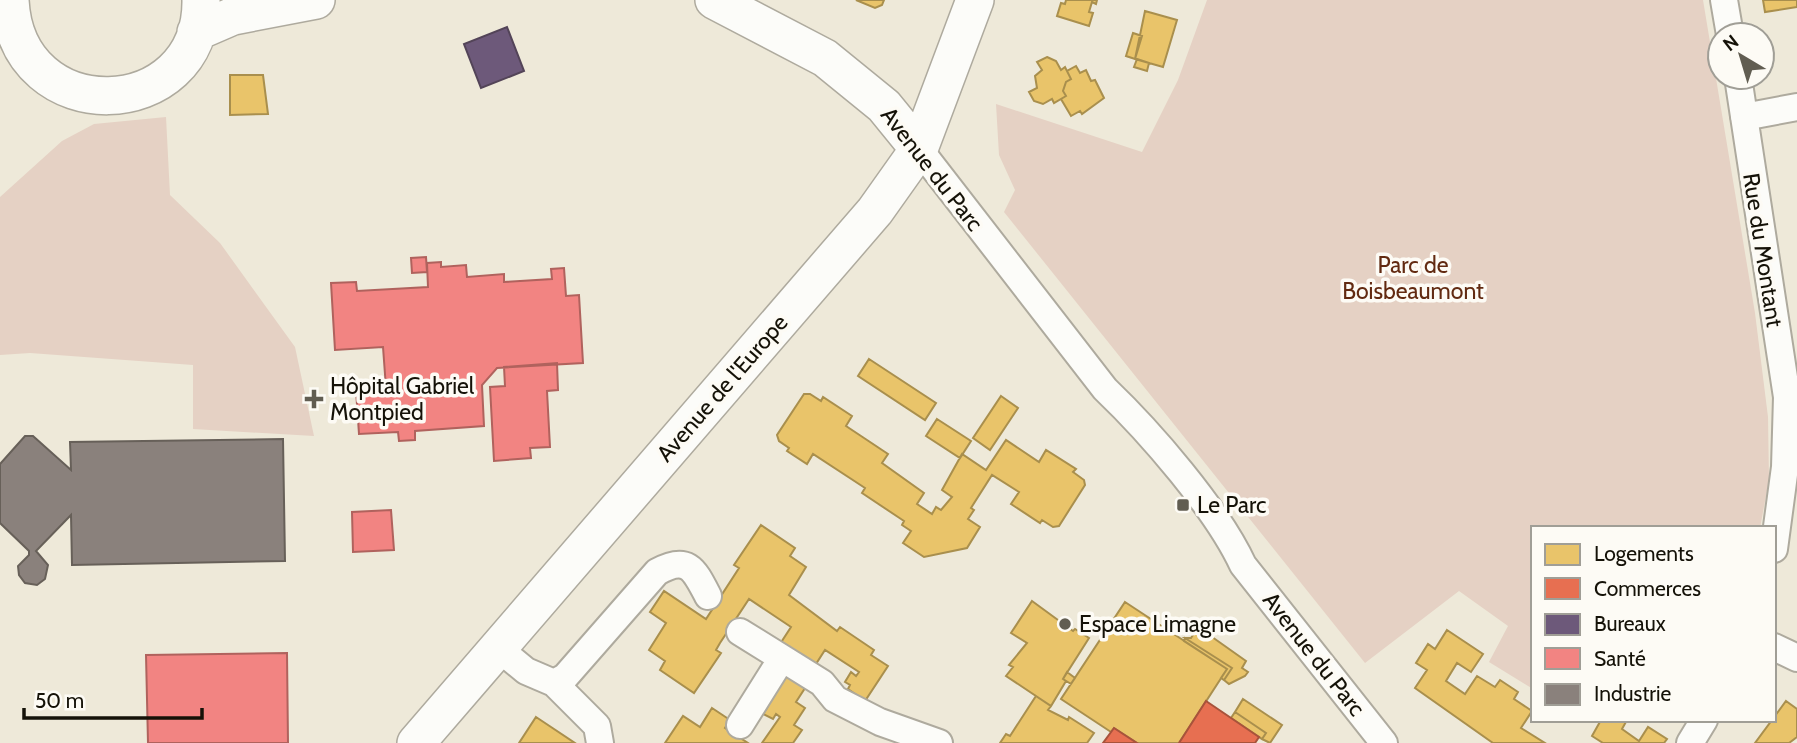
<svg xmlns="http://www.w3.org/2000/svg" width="1797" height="743" font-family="Cabin,sans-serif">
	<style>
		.green { fill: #e5d1c4 }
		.homes { fill: #e9c46a; stroke: #a98f4d; stroke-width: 2 }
		.shops { fill: #e76f51; stroke: #a8533b; stroke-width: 2 }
		.offices { fill: #6d597a; stroke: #534458; stroke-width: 2 }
		.health { fill: #f28482; stroke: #b0625d; stroke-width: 2 }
		.industry { fill: #8a817c; stroke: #676059; stroke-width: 2 }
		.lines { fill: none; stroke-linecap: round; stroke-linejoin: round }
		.street-casing { stroke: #aeaa9e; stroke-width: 30 }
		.secondary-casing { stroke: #aeaa9e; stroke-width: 40 }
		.street { stroke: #fcfcf9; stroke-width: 26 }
		.secondary { stroke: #fcfcf9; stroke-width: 37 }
		.poi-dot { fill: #615d51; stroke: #fdfbf5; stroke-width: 2.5 }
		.labels { text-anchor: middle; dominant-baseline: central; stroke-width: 7; stroke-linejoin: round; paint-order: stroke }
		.street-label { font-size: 23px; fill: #151208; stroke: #fdfbf5 }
		.park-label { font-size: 23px; fill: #622a11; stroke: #fdfbf5 }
		.poi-label { font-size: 23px; fill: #151208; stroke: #fdfbf5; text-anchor: start }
	</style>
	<rect width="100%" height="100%" fill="#eee9d9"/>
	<path class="green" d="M 1207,0 L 1703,0 L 1755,313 L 1768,417 L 1769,480 L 1760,528 L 1533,528 L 1533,689 L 1489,662 L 1508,626 L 1459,591 L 1365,663 L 1004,212 L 1015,190 L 999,155 L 996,104 L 1142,152 L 1178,80 Z
		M 166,117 L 170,195 L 220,243 L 295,347 L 314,436 L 193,429 L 193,365 L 30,353 L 0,355 L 0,197 L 62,141 L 94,124 Z"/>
	<path class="homes" d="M 856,0 L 884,0 L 882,5 L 875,8 Z
		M 1066,0 L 1097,0 L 1096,4 L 1092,2 L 1089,12 L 1093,13 L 1089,26 L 1057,16 L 1061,3 L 1065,4 Z
		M 1763,0 L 1797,0 L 1797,7 L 1765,12 Z
		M 1145,11 L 1177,20 L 1163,67 L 1135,59 Z
		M 1133,33 L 1142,36 L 1135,59 L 1126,56 Z
		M 1047,57 L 1056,61 L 1061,70 L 1065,67 L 1071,79 L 1066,82 L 1063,91 L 1066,96 L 1054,103 L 1052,99 L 1043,104 L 1034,101 L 1029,92 L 1037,88 L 1035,76 L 1042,70 L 1037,62 Z
		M 1137,59 L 1149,63 L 1147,71 L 1134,67 Z
		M 1076,66 L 1080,73 L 1086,70 L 1091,81 L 1095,80 L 1104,98 L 1082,114 L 1080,111 L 1071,116 L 1061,99 L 1066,96 L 1063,91 L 1066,82 L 1071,79 L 1067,71 Z
		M 230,75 L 263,75 L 268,114 L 230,115 Z
		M 869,359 L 936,403 L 925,420 L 858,376 Z
		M 804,394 L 810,394 L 821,401 L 823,397 L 852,416 L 846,426 L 888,454 L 882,463 L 924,493 L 917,504 L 932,514 L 936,507 L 941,510 L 952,497 L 942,490 L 962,454 L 986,470 L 1006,440 L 1039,462 L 1046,450 L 1076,469 L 1073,472 L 1084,480 L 1085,485 L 1059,526 L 1053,527 L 1042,520 L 1040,523 L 1011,504 L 1019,492 L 992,475 L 971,508 L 974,510 L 968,519 L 980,527 L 967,548 L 924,557 L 903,543 L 911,531 L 902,525 L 904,521 L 862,493 L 865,488 L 813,454 L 807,464 L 787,451 L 789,448 L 779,441 L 777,435 Z
		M 1001,396 L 1018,408 L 990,450 L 973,438 Z
		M 937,419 L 971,441 L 960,458 L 926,436 Z
		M 761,525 L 795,548 L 790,556 L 806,567 L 789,595 L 837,631 L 840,627 L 874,650 L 871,655 L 888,666 L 865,701 L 848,689 L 850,685 L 845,682 L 851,672 L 856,676 L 859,672 L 825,650 L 814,667 L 780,644 L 791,627 L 749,599 L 720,643 L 716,650 L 721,653 L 694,693 L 660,670 L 665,661 L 649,650 L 666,623 L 650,612 L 664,591 L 706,619 L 739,568 L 734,565 Z
		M 1032,601 L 1073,631 L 1075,629 L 1089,638 L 1063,679 L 1066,681 L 1051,706 L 1006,676 L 1013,667 L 1009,665 L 1027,643 L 1011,633 Z
		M 1125,602 L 1227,669 L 1179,743 L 1137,743 L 1114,728 L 1111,732 L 1061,699 Z
		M 1198,627 L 1246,661 L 1242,668 L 1248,672 L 1245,676 L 1229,684 L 1224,680 L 1232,668 L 1185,638 L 1191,638 Z
		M 1447,630 L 1483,654 L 1471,672 L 1457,663 L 1446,681 L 1465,694 L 1477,676 L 1495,687 L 1500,680 L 1518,692 L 1514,699 L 1532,711 L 1521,728 L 1545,743 L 1493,743 L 1415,688 L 1427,670 L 1416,663 L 1428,644 L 1435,649 Z
		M 1185,638 L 1232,668 L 1224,680 L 1221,678 L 1227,669 L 1184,641 Z
		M 786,672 L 807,685 L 796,702 L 805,708 L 794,725 L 802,730 L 793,743 L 762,743 L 780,717 L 776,714 L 773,719 L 763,714 L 767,708 L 763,706 Z
		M 1067,672 L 1075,678 L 1071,684 L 1063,679 Z
		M 1036,696 L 1051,706 L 1048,710 L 1068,720 L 1069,717 L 1094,733 L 1087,743 L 1000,743 L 1006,734 L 1010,736 Z
		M 1243,699 L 1282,725 L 1270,743 L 1262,739 L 1266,733 L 1235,712 Z
		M 1786,701 L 1797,709 L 1797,737 L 1789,743 L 1755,743 Z
		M 712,708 L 730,720 L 725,728 L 748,743 L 665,743 L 683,716 L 700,727 Z
		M 1235,712 L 1266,733 L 1262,739 L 1231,718 Z
		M 536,717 L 575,743 L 519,743 Z
		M 1601,720 L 1627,720 L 1622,729 L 1639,741 L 1648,727 L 1667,739 L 1664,743 L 1603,743 L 1592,736 Z"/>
	<path class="shops" d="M 1206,701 L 1259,737 L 1255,743 L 1179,743 Z
		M 1114,728 L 1137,743 L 1103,743 Z"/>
	<path class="offices" d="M 507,27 L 524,71 L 481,88 L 464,44 Z"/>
	<path class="health" d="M 426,257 L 427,272 L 412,273 L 411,258 Z
		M 441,262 L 441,267 L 466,265 L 467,277 L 504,274 L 504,282 L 552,279 L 551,269 L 564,268 L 566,296 L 579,295 L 583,363 L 497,368 L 482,385 L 484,426 L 415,431 L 415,440 L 399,441 L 398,432 L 359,434 L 356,390 L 386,388 L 383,347 L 335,350 L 331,283 L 356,282 L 357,291 L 428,287 L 427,263 Z
		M 557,363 L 558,390 L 547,391 L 550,447 L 530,448 L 531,458 L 494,461 L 490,387 L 505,386 L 504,367 Z
		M 391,510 L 394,550 L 353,552 L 352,512 Z
		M 287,653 L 288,743 L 148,743 L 146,655 Z"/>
	<path class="industry" d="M 25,436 L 33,436 L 71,470 L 70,442 L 283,439 L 285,561 L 72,565 L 71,515 L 36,551 L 48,565 L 45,579 L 37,585 L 25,583 L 19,575 L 18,566 L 29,555 L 29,551 L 0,523 L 0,464 Z"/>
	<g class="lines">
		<g class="street-casing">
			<path id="street" d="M 1724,0 L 1730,35
				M 1738,77 L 1787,397 L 1785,467 L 1774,549
				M 1744,117 L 1797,107
				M 919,149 L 1105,389 C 1150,432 1217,509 1243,565 L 1384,743
				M 740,632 L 822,683 L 835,699 L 880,722 L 939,743
				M 497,647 L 526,671 L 554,683 L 565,677 L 657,572 C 688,555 694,569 708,596
				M 1774,647 L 1797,658
				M 554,683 L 597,726 L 600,743
				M 740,725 L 782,658
				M 1690,743 L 1704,720"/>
		</g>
		<g class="secondary-casing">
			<path id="secondary" d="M 10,0 C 16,131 203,124 201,0
				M 714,0 L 825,58 L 884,106 L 919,149
				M 196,32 L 233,16 L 316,0
				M 416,743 L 875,211 L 919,149 L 975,0"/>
		</g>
		<use href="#street" class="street"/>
		<use href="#secondary" class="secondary"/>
	</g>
	<g class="poi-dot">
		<path d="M310.5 388.5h7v7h7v7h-7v7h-7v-7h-7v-7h7z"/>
		<rect x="1176" y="498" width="14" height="14" rx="3.5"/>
		<circle cx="1065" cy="624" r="7"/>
	</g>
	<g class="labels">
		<g class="street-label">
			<text transform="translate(932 169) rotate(52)">Avenue du Parc</text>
			<text transform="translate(1763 250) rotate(81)">Rue du Montant</text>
			<text transform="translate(722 388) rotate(-49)">Avenue de l'Europe</text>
			<text transform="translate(1314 654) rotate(52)">Avenue du Parc</text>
		</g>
		<g class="park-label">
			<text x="1413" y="265">Parc de<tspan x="1413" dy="26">Boisbeaumont</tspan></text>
		</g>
		<g class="poi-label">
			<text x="330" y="386">Hôpital Gabriel<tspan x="330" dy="26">Montpied</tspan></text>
			<text x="1197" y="505">Le Parc</text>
			<text x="1079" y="624">Espace Limagne</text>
		</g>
	</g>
	<rect x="1531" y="526" width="245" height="196" fill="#fdfbf5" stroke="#a09e96" stroke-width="2"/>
	<rect x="1545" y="544" width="35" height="21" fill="#e9c46a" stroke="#a09e96" stroke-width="2"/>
	<text x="1594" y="561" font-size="21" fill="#151208">Logements</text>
	<rect x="1545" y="578" width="35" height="21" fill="#e76f51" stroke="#a09e96" stroke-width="2"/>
	<text x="1594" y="596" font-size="21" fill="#151208">Commerces</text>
	<rect x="1545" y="614" width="35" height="21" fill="#6d597a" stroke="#a09e96" stroke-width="2"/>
	<text x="1594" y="631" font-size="21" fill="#151208">Bureaux</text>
	<rect x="1545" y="648" width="35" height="21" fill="#f28482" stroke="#a09e96" stroke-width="2"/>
	<text x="1594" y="666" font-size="21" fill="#151208">Santé</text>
	<rect x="1545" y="684" width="35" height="21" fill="#8a817c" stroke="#a09e96" stroke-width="2"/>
	<text x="1594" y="701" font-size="21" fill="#151208">Industrie</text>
	<g transform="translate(1741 56) rotate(322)"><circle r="33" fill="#fdfbf5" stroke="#a09e96" stroke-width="2"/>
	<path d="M0-5L12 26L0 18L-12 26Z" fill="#615d51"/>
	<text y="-10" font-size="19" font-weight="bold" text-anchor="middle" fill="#151208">N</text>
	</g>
	<path d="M24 708v10h178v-10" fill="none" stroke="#151208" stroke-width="3.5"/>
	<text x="35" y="708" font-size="21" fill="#151208" stroke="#fdfbf5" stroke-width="5" paint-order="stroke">50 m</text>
</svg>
